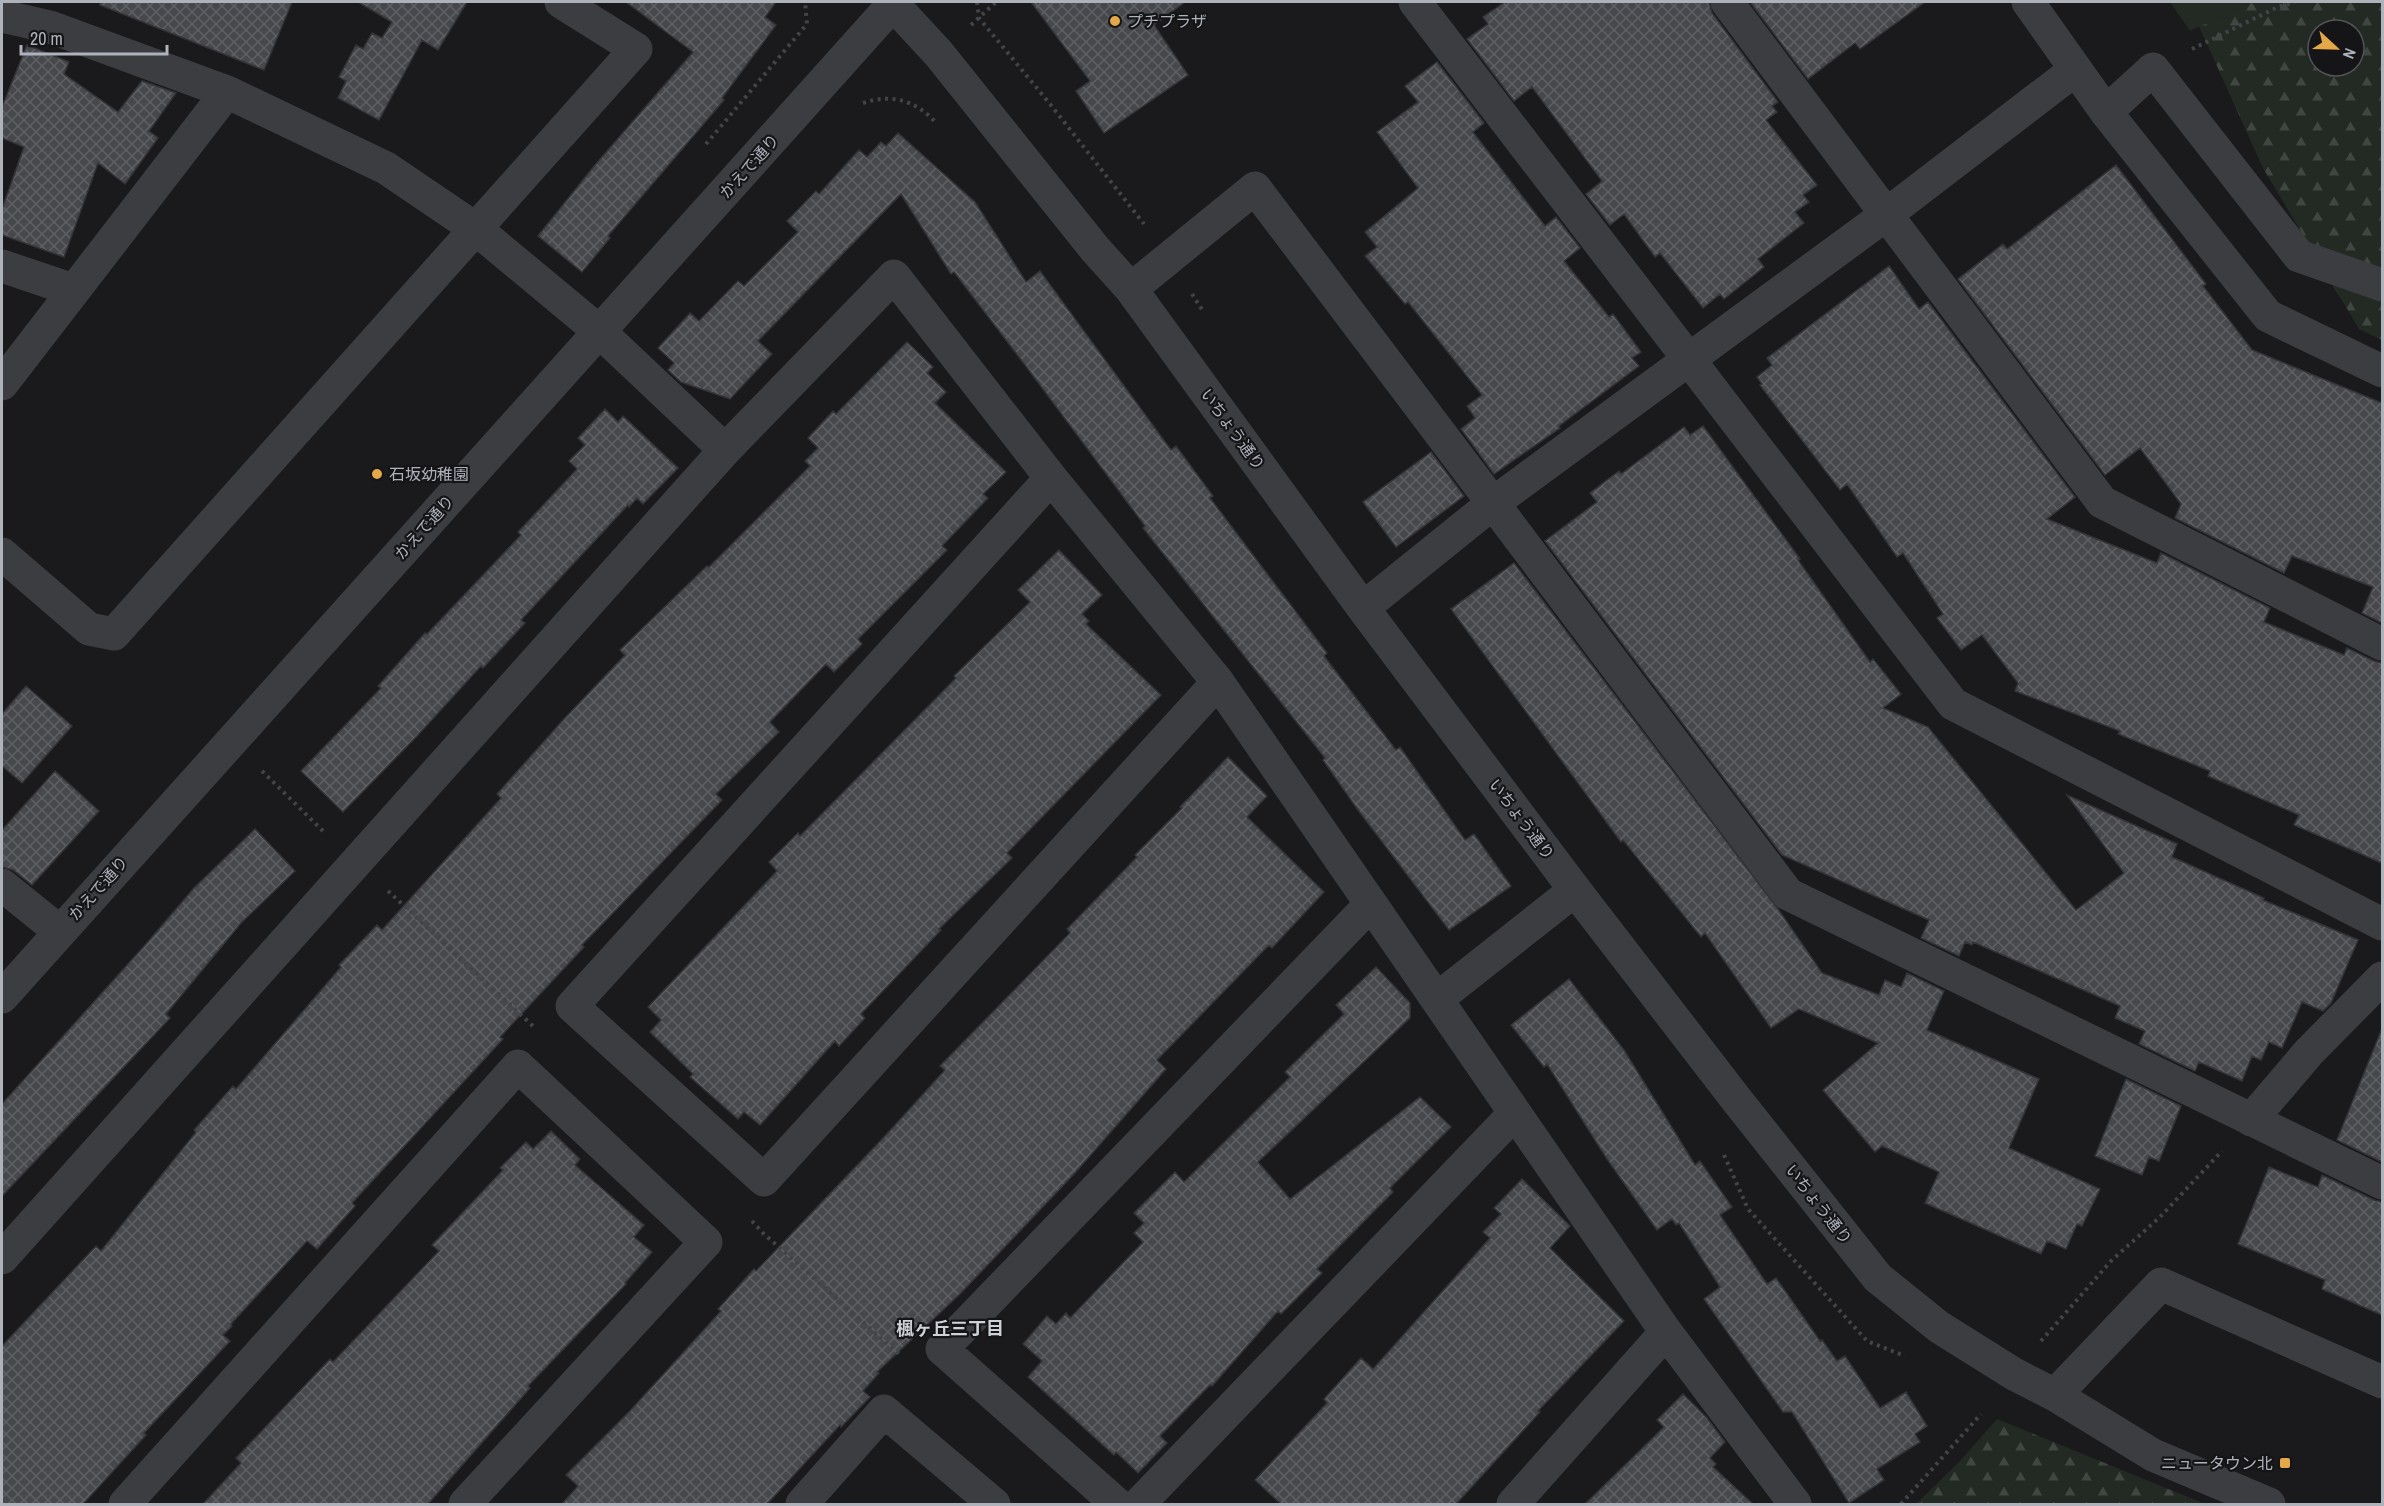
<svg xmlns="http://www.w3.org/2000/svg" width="2384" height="1506" font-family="'Archivo Narrow','Noto Sans JP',sans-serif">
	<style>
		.forest { fill: url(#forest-firs); fill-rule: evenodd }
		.park { fill: #222a23 }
		.building { fill: url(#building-cross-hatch); stroke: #343438; stroke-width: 1.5 }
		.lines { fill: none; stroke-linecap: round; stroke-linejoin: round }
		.path { stroke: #414448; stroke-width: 4; stroke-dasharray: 3 4.5; stroke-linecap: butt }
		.minor { stroke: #3b3d41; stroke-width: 33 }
		.poi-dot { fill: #e5a849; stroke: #151517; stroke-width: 2 }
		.labels { text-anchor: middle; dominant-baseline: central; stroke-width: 4.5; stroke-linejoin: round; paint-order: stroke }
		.poi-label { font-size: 16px; fill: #aeb2bb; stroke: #151517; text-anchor: start }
		.street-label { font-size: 16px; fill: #aeb2bb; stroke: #151517 }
		.neighbourhood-label { font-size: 18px; font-weight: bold; fill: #ced1d7; stroke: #151517 }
	</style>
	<defs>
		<pattern id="forest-firs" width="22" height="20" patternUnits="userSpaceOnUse" patternTransform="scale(1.5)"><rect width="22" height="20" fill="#222a23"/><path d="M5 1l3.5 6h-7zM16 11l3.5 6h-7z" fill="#404641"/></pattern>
		<pattern id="building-cross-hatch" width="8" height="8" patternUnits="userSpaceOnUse" patternTransform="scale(1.5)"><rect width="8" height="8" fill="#47484c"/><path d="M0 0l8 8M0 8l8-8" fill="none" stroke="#5f6064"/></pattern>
	</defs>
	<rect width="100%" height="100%" fill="#1a1a1c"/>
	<path class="forest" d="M 2188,2 L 2382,2 L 2382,340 L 2359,329 L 2263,168 ZM 2318,30 L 2354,30 L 2354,66 L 2318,66 Z
		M 1997,1419 L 2205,1504 L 1916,1504 L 1961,1460 Z"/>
	<path class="park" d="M 2170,2 L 2253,2 L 2190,31 Z"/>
	<path class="building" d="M 100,2 L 292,2 L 264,70 L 100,5 Z
		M 358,2 L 467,2 L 438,50 L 422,40 L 379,120 L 338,98 L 346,81 L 339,77 L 356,45 L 363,49 L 372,33 L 382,38 L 392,22 Z
		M 626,2 L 776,2 L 765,17 L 776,25 L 722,98 L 724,100 L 608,236 L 610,238 L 582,272 L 538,236 L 595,165 L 693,52 Z
		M 1031,2 L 1185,2 L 1154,25 L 1188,75 L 1104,133 L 1076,91 L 1090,81 Z
		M 1505,2 L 1709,2 L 1712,13 L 1778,102 L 1772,106 L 1777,112 L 1766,120 L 1817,185 L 1803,195 L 1809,202 L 1795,212 L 1804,223 L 1758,259 L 1764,267 L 1724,299 L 1720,294 L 1703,308 L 1660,253 L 1655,257 L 1624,214 L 1610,225 L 1586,194 L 1602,181 L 1532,87 L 1514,101 L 1467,39 L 1488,24 L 1483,17 Z
		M 1750,2 L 1925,2 L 1860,49 L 1855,43 L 1808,79 Z
		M 27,45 L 69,62 L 64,74 L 118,112 L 142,81 L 176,93 L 149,131 L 158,138 L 125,184 L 98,163 L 64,257 L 2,235 L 2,209 L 24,147 L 2,138 L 2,107 Z
		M 1437,62 L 1484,123 L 1473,132 L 1545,226 L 1556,217 L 1580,248 L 1564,261 L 1609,317 L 1613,314 L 1641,352 L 1632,358 L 1639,366 L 1559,426 L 1560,428 L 1494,474 L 1461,429 L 1475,418 L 1467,406 L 1482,395 L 1408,302 L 1405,304 L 1365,256 L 1377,247 L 1365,232 L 1418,188 L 1377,132 L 1418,102 L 1405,86 Z
		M 898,133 L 975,202 L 1026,282 L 1040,271 L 1171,450 L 1176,446 L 1213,496 L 1210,498 L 1327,653 L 1324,656 L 1396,750 L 1400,747 L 1465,840 L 1474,834 L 1511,886 L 1449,930 L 1358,810 L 1323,760 L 1325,758 L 1143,528 L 1145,526 L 1025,365 L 954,272 L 951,274 L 901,194 L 758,341 L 772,354 L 730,399 L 681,382 L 668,370 L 674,363 L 658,348 L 690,313 L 699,321 L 738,281 L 744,286 L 798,232 L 787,221 L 816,191 L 819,194 L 859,150 L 867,157 L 881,142 L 886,146 Z
		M 2116,165 L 2206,284 L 2203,286 L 2252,350 L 2382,403 L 2382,623 L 2362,613 L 2373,587 L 2292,556 L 2284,573 L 2175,518 L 2181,504 L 2140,448 L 2105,475 L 1958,279 L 2003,244 L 2007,249 Z
		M 1889,266 L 1919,309 L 1928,302 L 2075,497 L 2047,519 L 2157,563 L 2161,553 L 2270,608 L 2264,622 L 2344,655 L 2347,648 L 2374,661 L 2382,663 L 2382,863 L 2294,825 L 2299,815 L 2208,776 L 2210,771 L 2118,734 L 2120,731 L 2015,691 L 2018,683 L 1982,635 L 1961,650 L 1937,618 L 1943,614 L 1903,553 L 1897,557 L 1847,484 L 1840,490 L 1760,385 L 1762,384 L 1757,377 L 1772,365 L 1767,358 Z
		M 907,342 L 933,367 L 927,373 L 946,392 L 935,403 L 1006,472 L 983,494 L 988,498 L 942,546 L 947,550 L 858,639 L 862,644 L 834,672 L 826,664 L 770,722 L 779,732 L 716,794 L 722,800 L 582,945 L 584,947 L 500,1037 L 503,1039 L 352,1203 L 355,1206 L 317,1249 L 307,1241 L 231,1324 L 232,1326 L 223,1335 L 230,1341 L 144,1433 L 146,1435 L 83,1504 L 2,1504 L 2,1346 L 96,1246 L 101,1251 L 196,1132 L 194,1130 L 233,1086 L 236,1089 L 341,967 L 339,965 L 377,925 L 382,930 L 501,798 L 497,794 L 564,719 L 625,655 L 620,650 L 707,566 L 709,567 L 810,466 L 805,461 L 818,448 L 808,438 L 833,411 L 836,414 Z
		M 605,409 L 618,422 L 623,416 L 678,468 L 643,504 L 637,498 L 629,507 L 628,505 L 521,620 L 525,623 L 483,668 L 481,666 L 418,735 L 343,812 L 301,771 L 381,688 L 378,686 L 425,633 L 427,634 L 521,535 L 518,532 L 577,469 L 569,461 L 585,445 L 578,438 Z
		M 1703,426 L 1800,559 L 1798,560 L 1870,662 L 1873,659 L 1901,694 L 1883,708 L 1928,727 L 2076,910 L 2124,873 L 2067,795 L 2177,844 L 2172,857 L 2264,898 L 2263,900 L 2358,940 L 2331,1003 L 2323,1011 L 2302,1002 L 2282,1048 L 2269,1042 L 2261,1060 L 2252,1056 L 2242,1081 L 2199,1062 L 2195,1071 L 2139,1044 L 2145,1031 L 2115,1018 L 2120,1006 L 1973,942 L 1972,945 L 1965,942 L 1959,956 L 1921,938 L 1929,920 L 1782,855 L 1545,541 L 1597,502 L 1590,493 L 1619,471 L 1621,474 L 1684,427 L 1690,435 Z
		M 1431,452 L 1464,496 L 1396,547 L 1363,502 Z
		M 1059,550 L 1102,595 L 1082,614 L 1089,621 L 1086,624 L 1161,695 L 1007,853 L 1012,858 L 939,929 L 941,930 L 861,1014 L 865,1018 L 839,1046 L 835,1041 L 760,1125 L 744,1112 L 738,1119 L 690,1077 L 693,1074 L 650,1032 L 661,1020 L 648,1007 L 777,871 L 769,862 L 798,833 L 800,836 L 956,678 L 954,676 L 1030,602 L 1018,590 Z
		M 1514,563 L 1778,909 L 1822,973 L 1879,995 L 1885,980 L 1901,987 L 1907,973 L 1944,991 L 1927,1030 L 2039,1079 L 2009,1148 L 2100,1189 L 2082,1226 L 2077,1224 L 2066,1249 L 2047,1241 L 2041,1254 L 1925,1203 L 1939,1172 L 1882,1146 L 1875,1152 L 1823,1090 L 1878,1043 L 1799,1009 L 1771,1028 L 1705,933 L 1701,937 L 1623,840 L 1621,842 L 1451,609 Z
		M 26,686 L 72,726 L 22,783 L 2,766 L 2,714 Z
		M 1228,757 L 1267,796 L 1247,817 L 1324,892 L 1272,948 L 1269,945 L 1157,1060 L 1166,1069 L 1074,1174 L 961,1293 L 877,1372 L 879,1373 L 863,1391 L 870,1397 L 841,1427 L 840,1425 L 767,1504 L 562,1504 L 578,1486 L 566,1475 L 629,1412 L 721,1311 L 718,1309 L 754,1269 L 756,1271 L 885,1136 L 945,1070 L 940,1066 L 1070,933 L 1067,929 L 1137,857 L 1135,855 L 1182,808 L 1180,807 Z
		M 55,771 L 99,811 L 32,885 L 13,870 L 2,867 L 2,830 Z
		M 255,829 L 295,871 L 241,923 L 166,1014 L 170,1018 L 2,1196 L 2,1104 L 146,944 L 194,888 Z
		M 1376,967 L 1410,1003 L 1410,1018 L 1258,1162 L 1290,1199 L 1420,1097 L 1451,1127 L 1390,1188 L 1393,1192 L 1317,1269 L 1322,1273 L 1281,1314 L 1278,1311 L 1212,1386 L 1210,1385 L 1160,1436 L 1167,1443 L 1138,1473 L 1116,1452 L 1114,1455 L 1028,1377 L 1042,1361 L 1023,1344 L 1047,1316 L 1056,1324 L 1066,1313 L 1070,1318 L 1143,1242 L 1134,1233 L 1144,1223 L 1134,1213 L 1175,1172 L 1184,1182 L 1290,1077 L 1285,1072 L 1344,1014 L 1336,1005 Z
		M 1569,979 L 1624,1050 L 1695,1165 L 1700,1161 L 1732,1207 L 1720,1215 L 1767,1284 L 1776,1278 L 1820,1341 L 1822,1340 L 1837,1361 L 1845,1356 L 1880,1408 L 1906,1392 L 1927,1426 L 1915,1434 L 1920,1442 L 1877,1469 L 1884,1480 L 1849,1503 L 1792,1412 L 1783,1412 L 1704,1299 L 1720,1287 L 1679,1223 L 1676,1225 L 1672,1219 L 1657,1230 L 1607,1159 L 1547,1064 L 1544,1067 L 1511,1025 Z
		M 2381,1031 L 2382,1031 L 2382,1162 L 2337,1140 Z
		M 2126,1079 L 2181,1106 L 2159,1161 L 2149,1157 L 2142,1175 L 2095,1156 Z
		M 551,1131 L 580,1159 L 575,1165 L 644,1225 L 634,1237 L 652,1252 L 625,1283 L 626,1284 L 528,1386 L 530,1388 L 428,1504 L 203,1504 L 241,1463 L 236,1458 L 330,1359 L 333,1362 L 439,1251 L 432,1245 L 503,1170 L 500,1168 L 526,1142 L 533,1149 Z
		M 2269,1167 L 2318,1187 L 2322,1175 L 2374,1200 L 2382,1202 L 2382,1315 L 2322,1289 L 2325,1280 L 2238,1244 Z
		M 1522,1179 L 1570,1226 L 1550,1248 L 1624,1321 L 1538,1411 L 1540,1412 L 1456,1504 L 1281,1504 L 1255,1480 L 1327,1403 L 1324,1399 L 1361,1358 L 1373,1369 L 1490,1238 L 1483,1232 L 1501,1214 L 1494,1208 Z
		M 1683,1394 L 1707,1418 L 1725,1442 L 1710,1458 L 1716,1464 L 1713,1467 L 1753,1504 L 1585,1504 L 1664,1427 L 1657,1420 Z"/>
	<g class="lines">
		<path class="path" d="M 977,2 L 979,18 L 1050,104 L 1144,224
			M 971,25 L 996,2
			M 2192,49 L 2278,7 L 2295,2
			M 863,103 C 892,93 917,101 936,123
			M 706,144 L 807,24 L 805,2
			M 1192,294 L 1203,311
			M 262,771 L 325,833
			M 388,891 L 534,1027
			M 1724,1155 L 1748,1209 L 1867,1341 L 1905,1356
			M 752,1221 L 763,1233 L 900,1355
			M 2041,1341 L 2111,1261 L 2159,1218 L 2222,1151
			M 1901,1504 L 1981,1414"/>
		<path class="minor" d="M 891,2 L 939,54 L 1095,249 L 1131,289 L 1363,608 L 1575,890 L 1736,1099 L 1878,1278 L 1939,1327 L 2014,1374 L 2055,1395 L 2153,1455 L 2269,1504
			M 1415,2 L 1953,704 L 2382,924
			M 1727,2 L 2102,502 L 2382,644
			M 2028,2 L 2106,112 L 2268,316 L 2382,371
			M 2,16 L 50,27 L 227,92
			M 2106,112 L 2153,69 L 2299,256 L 2382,285
			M 2,266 L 73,290
			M 1131,289 L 1255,188 L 1788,894 L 2382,1183
			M 2,384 L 227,92 L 386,168 L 476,229 L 600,332 L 725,450
			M 1051,478 L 572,1006 L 764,1180 L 1218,682
			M 2,554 L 89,629 L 114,634 L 636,49 L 561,2
			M 1363,608 L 1492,504 L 1887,214 L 2075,70
			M 2,885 L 59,931
			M 2,997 L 895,2
			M 1437,999 L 1575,890
			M 2251,1120 L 2309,1052 L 2382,978
			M 2,1258 L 725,450 L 894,276 L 1051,478 L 1218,682 L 1666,1332 L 1795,1504
			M 2055,1395 L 2161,1284 L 2382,1382
			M 125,1504 L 518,1066 L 706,1242 L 465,1504
			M 802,1504 L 884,1411 L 994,1504
			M 1117,1504 L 942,1349 L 1371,904
			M 1139,1504 L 1515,1113
			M 1513,1504 L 1666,1332"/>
	</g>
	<g class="poi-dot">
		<circle cx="1115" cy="21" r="6"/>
		<circle cx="377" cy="474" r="6"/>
		<rect x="2279" y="1457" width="12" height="12" rx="3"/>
	</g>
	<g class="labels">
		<g class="poi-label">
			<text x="1127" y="21">プチプラザ</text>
			<text x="389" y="474">石坂幼稚園</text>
			<text x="2273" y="1463" text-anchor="end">ニュータウン北</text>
		</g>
		<g class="street-label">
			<text transform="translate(749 166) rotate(-48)">かえで通り</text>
			<text transform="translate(1233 429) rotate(54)">いちょう通り</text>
			<text transform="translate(424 527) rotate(-48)">かえで通り</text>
			<text transform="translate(1522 819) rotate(53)">いちょう通り</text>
			<text transform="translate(98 888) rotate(-48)">かえで通り</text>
			<text transform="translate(1819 1204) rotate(52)">いちょう通り</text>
		</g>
		<g class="neighbourhood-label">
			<text x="950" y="1328">楓ヶ丘三丁目</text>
		</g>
	</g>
	<rect width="2384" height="1506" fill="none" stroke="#aeb2bb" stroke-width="6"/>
	<g transform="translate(2336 48) rotate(112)"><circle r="28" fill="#151517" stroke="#525459" stroke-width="1.5"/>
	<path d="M0-4.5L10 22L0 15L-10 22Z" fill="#e5a849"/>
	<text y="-9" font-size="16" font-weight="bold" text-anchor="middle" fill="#aeb2bb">N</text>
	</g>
	<path d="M21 45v9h146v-9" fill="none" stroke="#aeb2bb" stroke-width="3"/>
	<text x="30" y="45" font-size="18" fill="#aeb2bb" stroke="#151517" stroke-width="4.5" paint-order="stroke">20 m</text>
</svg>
